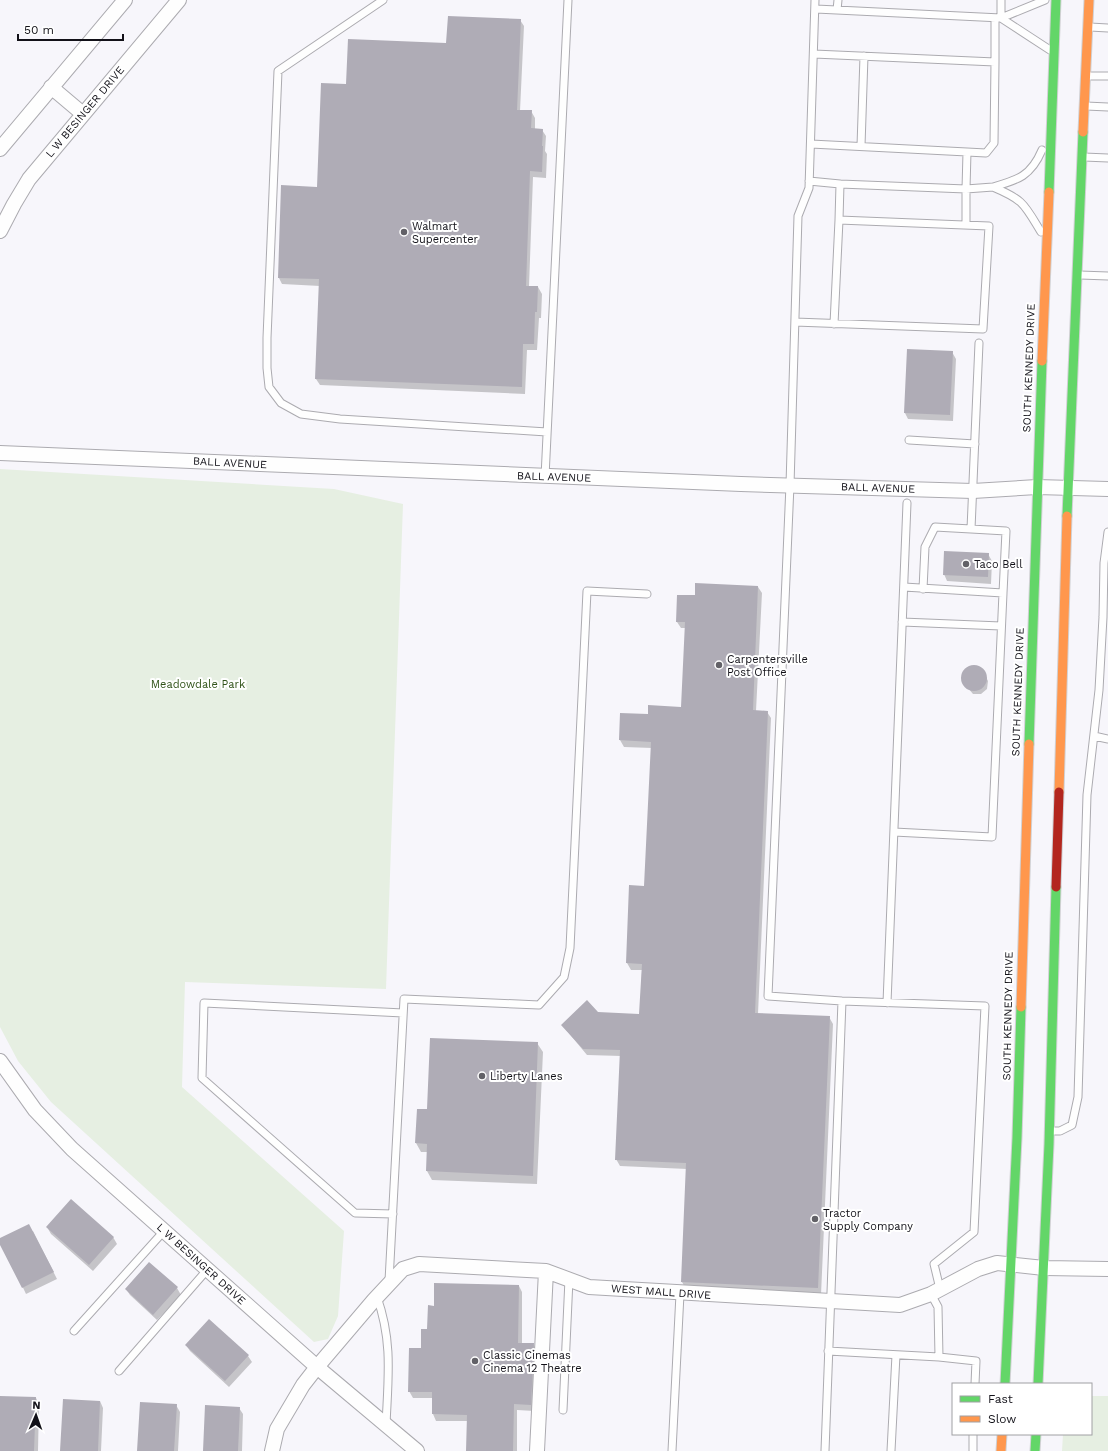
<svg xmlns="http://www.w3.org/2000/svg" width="1108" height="1451" font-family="'Work Sans',sans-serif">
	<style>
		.green { fill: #e6efe2 }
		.shadow { fill: #0003 }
		.building { fill: #afacb6 }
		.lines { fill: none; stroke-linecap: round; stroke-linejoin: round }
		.lane-casing { stroke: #acabb0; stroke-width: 9 }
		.street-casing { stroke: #acabb0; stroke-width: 16 }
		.fast-casing { stroke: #d1d1d4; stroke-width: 11 }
		.slow-casing { stroke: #d1d1d4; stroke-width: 11 }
		.jam-casing { stroke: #d1d1d4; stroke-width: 11 }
		.lane { stroke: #fefefe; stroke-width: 7 }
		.street { stroke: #fefefe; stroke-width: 14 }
		.fast { stroke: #63d668; stroke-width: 9 }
		.slow { stroke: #ff974d; stroke-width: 9 }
		.jam { stroke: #b3261e; stroke-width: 9 }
		.poi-dot { fill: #626167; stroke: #fff; stroke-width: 1.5 }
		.labels { text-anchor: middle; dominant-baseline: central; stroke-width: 4; stroke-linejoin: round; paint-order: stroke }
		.street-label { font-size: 11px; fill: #121118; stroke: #fff }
		.poi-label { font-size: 11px; fill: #121118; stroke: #fff; text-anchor: start }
		.park-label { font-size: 11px; fill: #31531a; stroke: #fff }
	</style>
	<rect width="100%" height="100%" fill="#f7f6fb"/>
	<path class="green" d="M 0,469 L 334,489 L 403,504 L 386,989 L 185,982 L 182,1087 L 344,1231 L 338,1316 L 328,1339 L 314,1342 L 51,1102 L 18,1061 L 0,1027 Z
		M 1091,1396 L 1108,1396 L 1108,1451 L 1062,1451 L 1063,1434 L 1091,1434 Z"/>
	<path class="shadow" d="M 520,20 L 524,26 L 520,111 L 531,111 L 535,118 L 535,130 L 542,130 L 546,136 L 545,151 L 547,154 L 546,178 L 533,177 L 529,287 L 538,287 L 542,294 L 541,318 L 539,318 L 537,350 L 527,350 L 525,394 L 320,385 L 316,379 L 320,286 L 282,284 L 279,278 L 318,188 L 347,85 L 447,44 Z
		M 952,352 L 956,359 L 953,421 L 908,419 L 905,413 Z
		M 988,554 L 992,561 L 991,584 L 947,581 L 944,574 Z
		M 758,587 L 762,593 L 756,711 L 767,712 L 771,718 L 758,1014 L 829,1017 L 833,1024 L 821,1295 L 686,1289 L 682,1282 L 687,1169 L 620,1166 L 616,1159 L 621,1056 L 587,1055 L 562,1025 L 598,1013 L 640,1015 L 642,970 L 631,970 L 627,963 L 630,886 L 645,887 L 652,748 L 624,747 L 620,740 L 649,715 L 682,708 L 686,628 L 681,628 L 677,622 L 696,596 Z
		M 971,666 L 982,669 L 988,681 L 987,689 L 981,694 L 973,694 L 963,682 L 963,674 Z
		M 537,1043 L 543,1052 L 537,1184 L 432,1180 L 427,1171 L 428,1152 L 421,1152 L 416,1143 L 428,1110 Z
		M 47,1227 L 113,1237 L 117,1244 L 93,1271 L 51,1234 Z
		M 33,1231 L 57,1279 L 26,1294 L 0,1239 Z
		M 149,1263 L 177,1288 L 181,1295 L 157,1320 L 130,1295 L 126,1289 Z
		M 519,1286 L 522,1292 L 522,1344 L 533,1344 L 537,1351 L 534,1411 L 517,1410 L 517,1451 L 467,1451 L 468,1421 L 436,1421 L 433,1414 L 433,1398 L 413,1398 L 409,1391 L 435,1307 Z
		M 186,1345 L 248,1356 L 252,1362 L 229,1387 L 190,1351 Z
		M 36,1398 L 39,1404 L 38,1451 L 0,1451 L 0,1420 Z
		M 100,1401 L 103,1408 L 101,1451 L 61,1451 Z
		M 176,1405 L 180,1412 L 178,1451 L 138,1451 Z
		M 239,1408 L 243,1414 L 242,1451 L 204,1451 Z"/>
	<path class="building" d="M 448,16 L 521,19 L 517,110 L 532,110 L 531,128 L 543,129 L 542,146 L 543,146 L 542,172 L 530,171 L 526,286 L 538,286 L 537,312 L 535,312 L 534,344 L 523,344 L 522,387 L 315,379 L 319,279 L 278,278 L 281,185 L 317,187 L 321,83 L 346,84 L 348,39 L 446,43 Z
		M 907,349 L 953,351 L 950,415 L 904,413 Z
		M 944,551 L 989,553 L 988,577 L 943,575 Z
		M 695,583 L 758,586 L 753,710 L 768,711 L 755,1013 L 830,1016 L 818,1288 L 681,1282 L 686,1163 L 615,1160 L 620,1050 L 583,1049 L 561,1025 L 587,1000 L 598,1012 L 639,1014 L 642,964 L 626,963 L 629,885 L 644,886 L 651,742 L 619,740 L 620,713 L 648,714 L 648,705 L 681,707 L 685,622 L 676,622 L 677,595 L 695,595 Z
		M961 678a13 13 0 1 1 26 0a13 13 0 1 1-26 0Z
		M 430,1038 L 538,1042 L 533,1176 L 426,1171 L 427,1144 L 415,1143 L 417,1109 L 427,1109 Z
		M 71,1199 L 114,1237 L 89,1265 L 46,1227 Z
		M 29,1224 L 54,1272 L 22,1288 L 0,1245 L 0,1238 Z
		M 149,1262 L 178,1287 L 153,1315 L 125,1289 Z
		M 434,1283 L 519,1285 L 518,1343 L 534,1343 L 531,1405 L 514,1404 L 513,1451 L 466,1451 L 467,1415 L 432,1414 L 432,1392 L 408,1392 L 409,1348 L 421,1348 L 421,1329 L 427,1329 L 428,1305 L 434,1306 Z
		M 209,1319 L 249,1355 L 225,1381 L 185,1345 Z
		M 0,1396 L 36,1397 L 34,1451 L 0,1451 Z
		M 63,1399 L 100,1401 L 98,1451 L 60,1451 Z
		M 140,1402 L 177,1404 L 174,1451 L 137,1451 Z
		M 205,1405 L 240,1407 L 238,1451 L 203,1451 Z"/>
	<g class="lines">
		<g class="lane-casing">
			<path id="lane" d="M 383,0 L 278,71 L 267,338 L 267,368 L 269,387 L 281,403 L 301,414 L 340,419 L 547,432
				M 815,0 L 809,188 L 798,216 L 790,485 L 768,996 L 842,1001 L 985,1006 L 974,1232 L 934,1264 L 940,1289
				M 1045,0 L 1001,18 L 1050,50
				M 816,9 L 1001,18 L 1001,0
				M 837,10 L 838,0
				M 1090,27 L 1108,28
				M 814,54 L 995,62 L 994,143 L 986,153 L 967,152
				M 995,62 L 995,18
				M 1088,76 L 1108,76
				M 1086,106 L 1108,107
				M 811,144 L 967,152 L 966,189 L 993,187
				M 861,146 L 864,56
				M 1084,157 L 1108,158
				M 840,184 L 966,189 L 966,225
				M 1041,232 C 1024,204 1024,200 993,187 C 1018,180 1031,176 1042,150
				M 1080,275 L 1108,276
				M 795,322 L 983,329 L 989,226 L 839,220 L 840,184 L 809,181
				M 834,324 L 839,220
				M 909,440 L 975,444
				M 545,477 L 568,0
				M 904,587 L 1003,593 L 1006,531 L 971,529
				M 923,589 L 925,547 L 935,527 L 971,529 L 979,343
				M 902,622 L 1001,626
				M 1094,736 L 1108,739
				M 894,832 L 992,837 L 1003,593
				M 887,1003 L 907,503
				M 1052,1131 L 1060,1131 L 1072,1125 L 1078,1097 L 1087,795 L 1099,690 L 1103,617 L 1104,563 L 1108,532
				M 393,1214 L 355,1213 L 202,1078 L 204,1003 L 403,1013
				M 389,1281 L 404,999 L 539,1005 L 564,977 L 570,948 L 587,591 L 647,594
				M 931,1294 L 938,1307 L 939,1357 L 976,1361 L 975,1384
				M 377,1297 C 393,1342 388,1378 386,1425
				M 74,1331 L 164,1231
				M 828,1351 L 939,1357
				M 119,1371 L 207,1270
				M 563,1410 L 569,1279
				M 672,1451 L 680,1294
				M 825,1451 L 842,1001
				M 891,1451 L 896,1355
				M 973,1451 L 973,1434"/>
		</g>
		<g class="street-casing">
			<path id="street" d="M 51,87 L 83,114
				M 0,149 L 125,0
				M 0,231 L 14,204 L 29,179 L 179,0
				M 0,453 L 741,484 L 973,491 L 1037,487 L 1108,489
				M 0,1061 L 35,1110 L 72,1149 L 317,1367 L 417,1451
				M 272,1451 L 277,1429 L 303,1385 L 317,1367 L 374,1300 L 403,1269 L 419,1264 L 546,1271 L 589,1287 L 900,1305 L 931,1294 L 978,1269 L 997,1263 L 1044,1268 L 1108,1269
				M 537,1451 L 546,1271"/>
		</g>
		<g class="fast-casing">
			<path id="fast" d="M 1049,192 L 1056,0
				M 1067,516 L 1083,132
				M 1029,744 L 1042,361
				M 1005,1384 L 1017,1138 L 1021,1007
				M 1038,1384 L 1049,1144 L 1056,887
				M 1035,1451 L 1036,1434"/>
		</g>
		<g class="slow-casing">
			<path id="slow" d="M 1083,132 L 1089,0
				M 1042,361 L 1049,192
				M 1059,792 L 1067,516
				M 1021,1007 L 1029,744
				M 1001,1451 L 1002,1434"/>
		</g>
		<g class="jam-casing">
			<path id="jam" d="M 1056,887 L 1059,792"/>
		</g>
		<use href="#lane" class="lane"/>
		<use href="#street" class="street"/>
		<use href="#fast" class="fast"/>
		<use href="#slow" class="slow"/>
		<use href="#jam" class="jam"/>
	</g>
	<g class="poi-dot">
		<circle cx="404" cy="232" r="4"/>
		<circle cx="966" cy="564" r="4"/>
		<circle cx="719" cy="665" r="4"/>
		<circle cx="482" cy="1076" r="4"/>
		<circle cx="815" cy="1219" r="4"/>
		<circle cx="475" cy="1361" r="4"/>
	</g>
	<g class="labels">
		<g class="street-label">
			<text transform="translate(85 112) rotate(-50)">L W BESINGER DRIVE</text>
			<text transform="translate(1029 368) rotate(-88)">SOUTH KENNEDY DRIVE</text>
			<text transform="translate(230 463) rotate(3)">BALL AVENUE</text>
			<text transform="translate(554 477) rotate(2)">BALL AVENUE</text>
			<text transform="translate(878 488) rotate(2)">BALL AVENUE</text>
			<text transform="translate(1018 692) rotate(-88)">SOUTH KENNEDY DRIVE</text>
			<text transform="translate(1008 1016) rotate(-89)">SOUTH KENNEDY DRIVE</text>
			<text transform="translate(201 1264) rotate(42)">L W BESINGER DRIVE</text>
			<text transform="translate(661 1292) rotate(4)">WEST MALL DRIVE</text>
		</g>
		<g class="poi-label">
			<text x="412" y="226">Walmart<tspan x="412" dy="13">Supercenter</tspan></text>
			<text x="974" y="564">Taco Bell</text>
			<text x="727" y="659">Carpentersville<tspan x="727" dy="13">Post Office</tspan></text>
			<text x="490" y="1076">Liberty Lanes</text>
			<text x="823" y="1213">Tractor<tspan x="823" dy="13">Supply Company</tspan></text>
			<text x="483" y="1355">Classic Cinemas<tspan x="483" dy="13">Cinema 12 Theatre</tspan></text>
		</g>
		<g class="park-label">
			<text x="198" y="684">Meadowdale Park</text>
		</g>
	</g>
	<rect x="952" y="1383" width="140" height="52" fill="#ffffff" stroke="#a0a0a3"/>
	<rect x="960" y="1396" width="20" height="6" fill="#63d668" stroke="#a0a0a3"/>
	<text x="988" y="1403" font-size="12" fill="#121118">Fast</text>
	<rect x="960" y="1416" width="20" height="6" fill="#ff974d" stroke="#a0a0a3"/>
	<text x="988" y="1423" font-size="12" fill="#121118">Slow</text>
	<g transform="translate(36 1415) rotate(2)" stroke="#ffffff" stroke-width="3" paint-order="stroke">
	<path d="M0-3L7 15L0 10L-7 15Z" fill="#121118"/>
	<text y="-6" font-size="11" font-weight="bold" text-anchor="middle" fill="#121118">N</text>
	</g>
	<path d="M18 34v6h105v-6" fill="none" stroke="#121118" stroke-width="2"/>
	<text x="24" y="34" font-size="12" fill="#121118" stroke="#ffffff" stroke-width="3" paint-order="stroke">50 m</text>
</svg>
